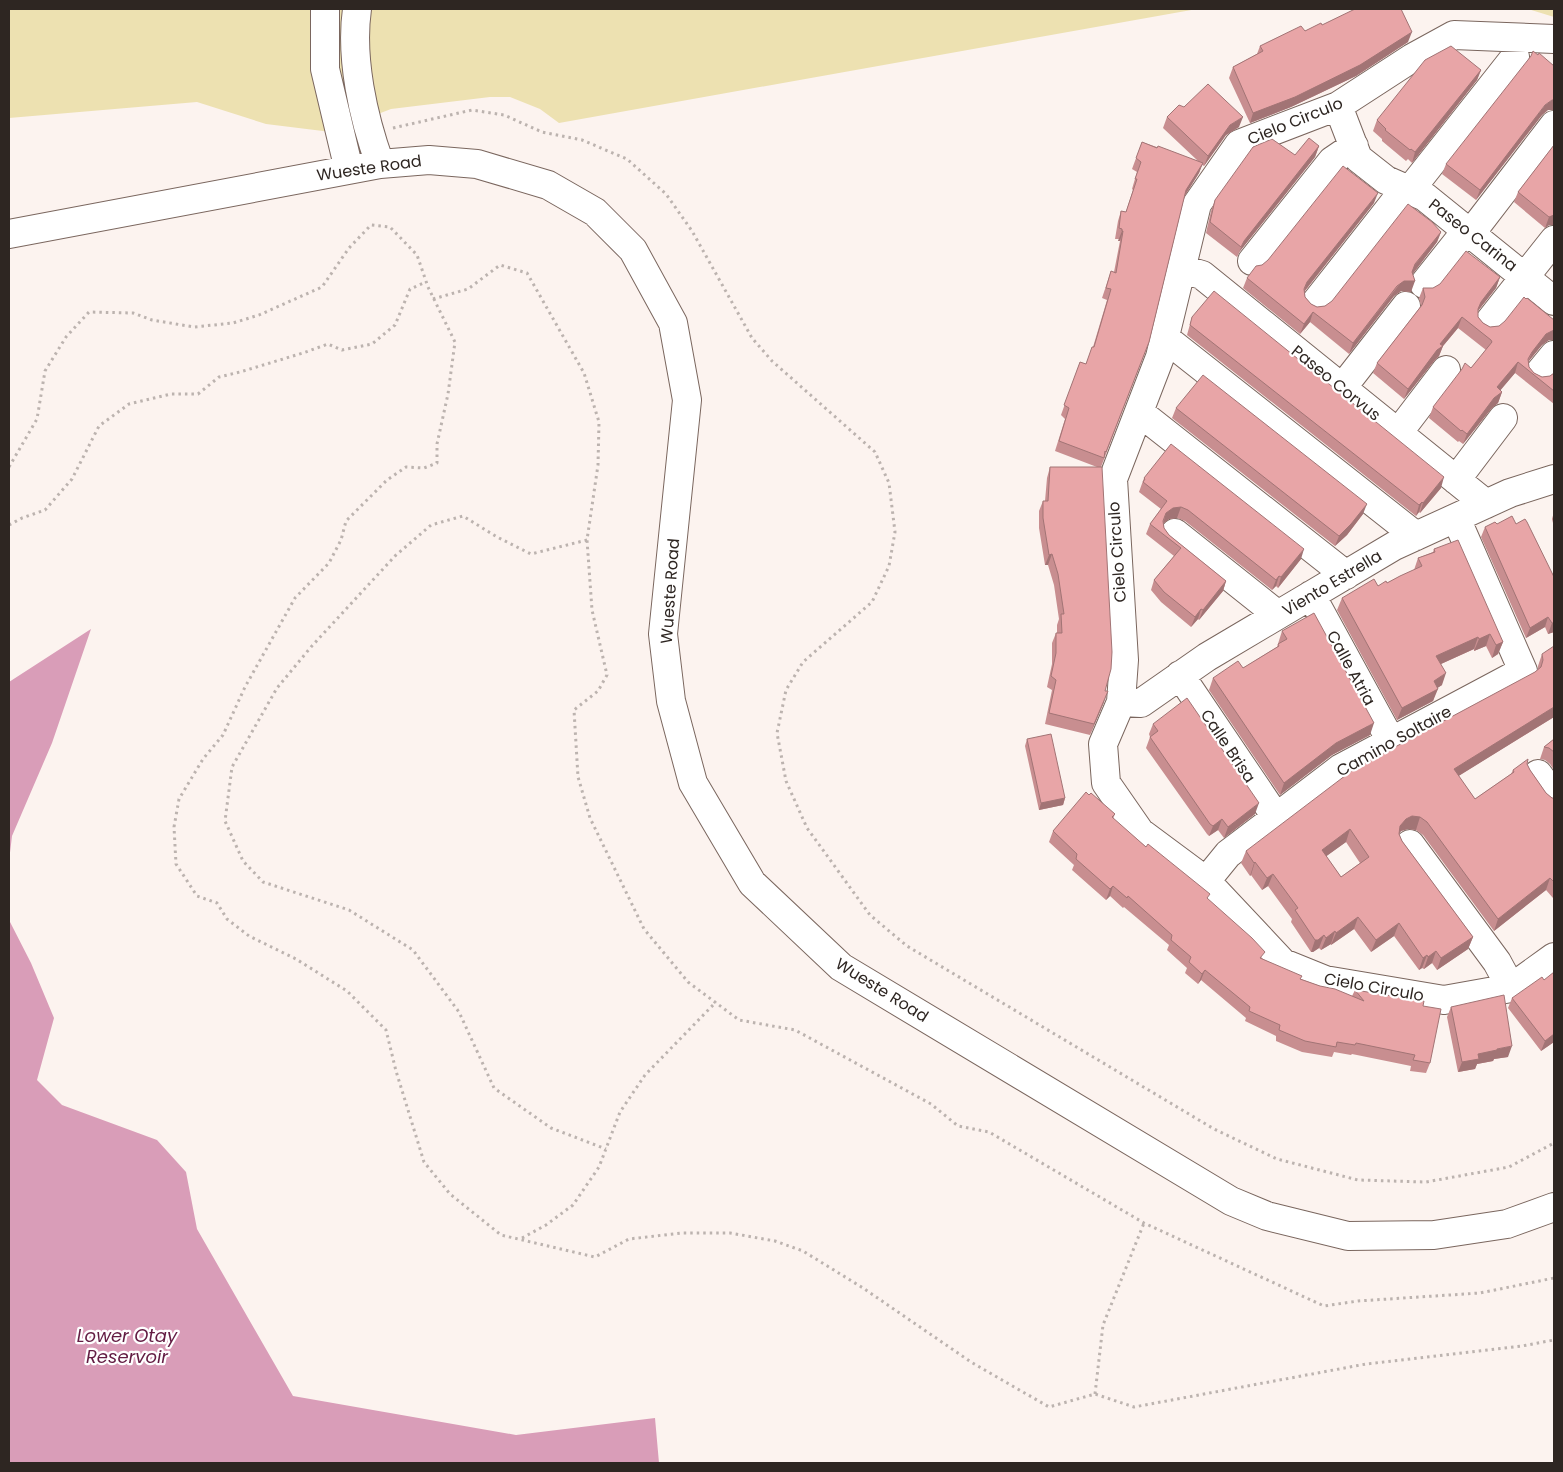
<svg xmlns="http://www.w3.org/2000/svg" width="1563" height="1472" font-family="Poppins,sans-serif">
	<style>
		.green { fill: #ede1b1 }
		.water { fill: #d99db8 }
		.lines { fill: none; stroke-linecap: round; stroke-linejoin: round }
		.minor-casing { stroke: #7a665e; stroke-width: 30 }
		.path { stroke: #bcb3af; stroke-width: 3; stroke-dasharray: 2.5 4; stroke-linecap: butt }
		.minor { stroke: #fff; stroke-width: 28 }
		.wall { fill: #c88e90; fill-rule: evenodd }
		.shaded-wall { fill: #a27475 }
		.building { fill: #e8a5a7; stroke: #a27475; fill-rule: evenodd }
		.labels { text-anchor: middle; dominant-baseline: central; stroke-width: 4.5; stroke-linejoin: round; paint-order: stroke }
		.street-label { font-size: 16px; fill: #2e2622; stroke: #fff }
		.water-label { font-size: 18px; font-style: italic; fill: #631c43; stroke: #fff }
	</style>
	<rect width="100%" height="100%" fill="#fcf3ef"/>
	<path class="green" d="M 9,9 L 1197,9 L 559,123 L 540,109 L 510,97 L 490,97 L 391,109 L 331,132 L 266,124 L 197,102 L 9,118 Z
		M 1528,9 L 1554,9 L 1554,17 Z"/>
	<path class="water" d="M 91,629 L 52,743 L 12,836 L 9,861 L 9,682 Z
		M 9,920 L 31,963 L 54,1018 L 37,1080 L 62,1105 L 157,1140 L 186,1172 L 197,1229 L 293,1396 L 516,1435 L 655,1418 L 659,1463 L 9,1463 Z"/>
	<g class="lines">
		<g class="minor-casing">
			<path id="minor" d="M 325,9 L 325,69 L 349,170
				M 357,9 C 350,58 363,117 380,164
				M 1554,39 L 1454,35 L 1412,58 L 1338,106 L 1239,144 L 1197,204 L 1160,357 L 1113,479 L 1124,660 L 1121,702 L 1103,744 L 1106,783 L 1140,832 L 1206,881 L 1283,963 L 1325,980 L 1444,1000 L 1511,988 L 1554,957
				M 1338,106 L 1358,158 L 1386,180 L 1425,197 L 1554,301
				M 1410,190 L 1515,57
				M 1471,233 L 1554,125
				M 9,234 L 380,164 L 429,160 L 477,164 L 548,185 L 595,212 L 633,250 L 673,323 L 687,400 L 663,634 L 671,701 L 693,783 L 752,883 L 841,967 L 1231,1201 L 1267,1216 L 1348,1236 L 1434,1235 L 1507,1224 L 1554,1207
				M 1252,261 L 1332,161 L 1354,146
				M 1182,269 L 1202,275 L 1486,504
				M 1424,284 L 1467,230
				M 1316,302 L 1405,189
				M 1489,322 L 1554,240
				M 1165,338 L 1416,536
				M 1540,372 L 1554,355
				M 1342,388 L 1406,306
				M 1139,412 L 1346,575
				M 1398,433 L 1446,370
				M 1456,480 L 1503,418
				M 1175,533 L 1278,615
				M 1311,595 L 1391,741
				M 1180,675 L 1276,817
				M 1121,702 L 1141,703 L 1207,657 L 1394,546 L 1510,493 L 1554,479
				M 1538,774 L 1554,796
				M 1410,844 L 1497,962 L 1511,988
				M 1206,881 L 1228,854 L 1341,768 L 1523,671 L 1456,518"/>
		</g>
		<path class="path" d="M 393,128 L 472,110 L 504,115 L 542,132 L 582,140 L 627,159 L 666,194 L 692,231 L 752,338 L 772,361 L 875,452 L 889,483 L 895,532 L 889,566 L 872,602 L 803,662 L 786,690 L 777,733 L 786,781 L 807,828 L 870,915 L 907,946 L 1214,1129 L 1277,1159 L 1358,1180 L 1426,1182 L 1509,1167 L 1554,1143
			M 433,299 L 468,289 L 500,265 L 527,273 L 584,373 L 599,422 L 598,465 L 587,540 L 592,610 L 607,675 L 598,691 L 574,710 L 578,777 L 590,818 L 644,929 L 688,982 L 739,1020 L 795,1030 L 931,1104 L 958,1126 L 989,1132 L 1144,1223 L 1324,1306 L 1358,1301 L 1480,1293 L 1554,1278
			M 9,467 L 37,419 L 45,371 L 66,337 L 89,312 L 133,313 L 152,320 L 194,327 L 233,323 L 259,315 L 322,287 L 349,248 L 371,225 L 390,227 L 417,255 L 428,287 L 455,342 L 448,394 L 437,444 L 437,463 L 424,468 L 406,467 L 387,480 L 346,521 L 341,540 L 329,563 L 295,598 L 245,687 L 223,735 L 203,759 L 179,799 L 174,827 L 176,864 L 197,896 L 217,903 L 227,919 L 249,936 L 296,959 L 347,991 L 386,1030 L 396,1071 L 424,1162 L 450,1194 L 501,1235 L 595,1257 L 629,1239 L 681,1233 L 730,1233 L 775,1241 L 803,1251 L 863,1288 L 971,1362 L 1049,1407 L 1095,1394 L 1134,1407 L 1366,1364 L 1522,1346 L 1554,1340
			M 9,525 L 22,518 L 45,510 L 72,479 L 99,426 L 129,404 L 171,394 L 198,394 L 219,377 L 240,372 L 303,353 L 328,344 L 342,350 L 372,344 L 395,325 L 410,289 L 426,282
			M 587,540 L 531,554 L 497,537 L 463,516 L 431,525 L 395,556 L 311,647 L 277,688 L 232,767 L 225,821 L 243,861 L 263,882 L 349,910 L 413,950 L 459,1012 L 494,1088 L 551,1128 L 606,1149
			M 522,1238 L 546,1225 L 573,1205 L 599,1167 L 620,1112 L 645,1075 L 716,1002
			M 1095,1394 L 1103,1325 L 1144,1223"/>
		<use href="#minor" class="minor"/>
	</g>
	<path class="wall" d="M 1322,25 L 1408,42 L 1356,76 L 1291,107 L 1250,123 L 1229,78 L 1233,67 L 1257,54 L 1260,46 Z
		M 1481,70 L 1477,80 L 1412,163 L 1408,159 L 1406,161 L 1382,141 L 1382,139 L 1373,131 L 1377,120 Z
		M 1184,107 L 1239,127 L 1226,135 L 1204,166 L 1202,165 L 1199,173 L 1184,197 L 1149,342 L 1101,467 L 1105,691 L 1104,702 L 1090,735 L 1045,724 L 1052,690 L 1047,687 L 1052,664 L 1052,643 L 1056,633 L 1057,633 L 1057,625 L 1059,619 L 1054,585 L 1048,565 L 1045,565 L 1039,528 L 1039,511 L 1043,501 L 1045,501 L 1047,478 L 1050,467 L 1097,467 L 1055,451 L 1065,419 L 1061,415 L 1080,362 L 1086,364 L 1093,347 L 1107,300 L 1102,298 L 1111,271 L 1114,272 L 1120,241 L 1118,241 L 1119,239 L 1115,239 L 1118,221 L 1121,211 L 1126,212 L 1133,190 L 1132,189 L 1137,172 L 1132,169 L 1142,142 L 1198,161 L 1163,128 L 1167,117 Z
		M 1548,110 L 1542,115 L 1476,200 L 1442,174 L 1446,164 Z
		M 1554,145 L 1554,225 L 1549,225 L 1545,228 L 1514,202 L 1518,192 Z
		M 1319,146 L 1315,157 L 1240,251 L 1237,257 L 1206,233 L 1211,211 L 1215,200 L 1295,155 Z
		M 1374,203 L 1305,291 L 1305,297 L 1311,304 L 1317,307 L 1325,306 L 1441,232 L 1437,242 L 1413,273 L 1411,292 L 1401,291 L 1394,296 L 1349,354 L 1310,322 L 1300,334 L 1243,288 L 1247,278 L 1262,265 Z
		M 1500,277 L 1496,288 L 1478,311 L 1478,317 L 1483,323 L 1490,327 L 1554,320 L 1554,340 L 1549,340 L 1542,345 L 1529,361 L 1529,367 L 1534,373 L 1542,377 L 1550,376 L 1554,373 L 1554,404 L 1515,373 L 1500,390 L 1502,392 L 1498,403 L 1491,409 L 1463,444 L 1459,441 L 1458,442 L 1429,418 L 1433,407 L 1471,368 L 1486,350 L 1458,328 L 1443,346 L 1439,356 L 1434,361 L 1404,399 L 1373,373 L 1377,363 L 1421,306 L 1419,298 L 1423,288 L 1433,288 Z
		M 1192,317 L 1441,488 L 1420,513 L 1419,512 L 1416,516 L 1187,335 Z
		M 1176,408 L 1363,514 L 1347,535 L 1335,546 L 1172,418 Z
		M 1144,478 L 1301,559 L 1278,588 L 1276,586 L 1272,590 L 1185,521 L 1177,518 L 1169,519 L 1164,523 L 1164,528 L 1169,535 L 1226,581 L 1223,591 L 1199,620 L 1198,619 L 1191,627 L 1161,602 L 1151,590 L 1154,580 L 1174,556 L 1146,534 L 1150,524 L 1161,509 L 1139,492 Z
		M 1554,512 L 1554,527 L 1552,519 Z
		M 1497,524 L 1516,524 L 1554,577 L 1554,632 L 1548,634 L 1545,627 L 1526,638 L 1481,537 L 1485,527 Z
		M 1434,549 L 1503,642 L 1498,654 L 1492,658 L 1486,646 L 1474,651 L 1474,649 L 1441,664 L 1442,685 L 1437,688 L 1433,701 L 1397,720 L 1337,610 L 1342,598 L 1387,583 L 1414,570 L 1418,558 L 1433,552 Z
		M 1282,631 L 1370,735 L 1332,755 L 1280,795 L 1209,690 L 1213,678 L 1243,668 L 1277,647 Z
		M 1542,654 L 1554,717 L 1458,776 L 1475,799 L 1511,774 L 1513,770 L 1527,764 L 1530,770 L 1546,793 L 1552,798 L 1554,798 L 1554,897 L 1553,898 L 1546,890 L 1494,931 L 1423,835 L 1416,830 L 1408,829 L 1401,831 L 1399,834 L 1402,841 L 1473,937 L 1468,949 L 1437,970 L 1432,963 L 1424,969 L 1422,968 L 1419,970 L 1394,936 L 1371,952 L 1354,929 L 1331,945 L 1331,944 L 1321,950 L 1319,948 L 1313,952 L 1311,952 L 1291,922 L 1292,919 L 1268,886 L 1262,890 L 1251,875 L 1250,876 L 1241,863 L 1246,851 L 1535,672 L 1538,669 L 1538,666 ZM 1346,842 L 1360,863 L 1341,877 L 1326,856 Z
		M 1153,724 L 1255,814 L 1224,838 L 1218,830 L 1209,836 L 1207,834 L 1146,748 L 1150,737 L 1149,734 Z
		M 1027,739 L 1065,798 L 1063,805 L 1039,810 L 1025,746 Z
		M 1554,739 L 1554,770 L 1550,764 L 1545,760 L 1540,759 L 1544,747 Z
		M 1089,795 L 1115,814 L 1113,819 L 1208,899 L 1263,959 L 1301,979 L 1320,986 L 1352,996 L 1355,990 L 1423,1006 L 1430,1063 L 1426,1073 L 1410,1071 L 1411,1066 L 1352,1054 L 1351,1055 L 1334,1052 L 1332,1057 L 1302,1052 L 1276,1041 L 1276,1036 L 1245,1021 L 1246,1018 L 1201,980 L 1198,984 L 1185,973 L 1187,968 L 1167,950 L 1169,945 L 1124,907 L 1123,908 L 1110,896 L 1106,900 L 1072,870 L 1074,865 L 1049,842 L 1053,831 Z
		M 1544,980 L 1554,1042 L 1541,1051 L 1508,1008 L 1512,998 Z
		M 1451,1007 L 1508,1057 L 1494,1059 L 1493,1061 L 1477,1064 L 1475,1069 L 1458,1072 L 1447,1017 Z"/>
	<path class="shaded-wall" d="M 1412,32 L 1408,42 L 1356,76 L 1291,107 L 1250,123 L 1253,113 Z
		M 1481,70 L 1477,80 L 1412,163 L 1415,152 Z
		M 1552,100 L 1554,100 L 1554,110 L 1548,110 L 1542,115 L 1476,200 L 1480,190 L 1545,105 Z
		M 1243,117 L 1239,127 L 1226,135 L 1204,166 L 1208,156 L 1230,125 Z
		M 1319,146 L 1315,157 L 1240,251 L 1237,257 L 1244,241 Z
		M 1203,163 L 1199,173 L 1182,200 L 1186,190 Z
		M 1378,193 L 1374,203 L 1303,293 L 1301,299 L 1307,282 Z
		M 1553,215 L 1554,215 L 1554,225 L 1549,225 L 1545,228 L 1549,217 Z
		M 1122,231 L 1123,231 L 1120,241 L 1118,241 Z
		M 1441,232 L 1437,242 L 1412,275 L 1415,281 L 1411,292 L 1401,291 L 1394,296 L 1349,354 L 1353,343 Z
		M 1500,277 L 1496,288 L 1477,312 L 1474,319 L 1481,302 Z
		M 1313,312 L 1310,322 L 1300,334 L 1304,324 Z
		M 1462,317 L 1458,328 L 1443,346 L 1439,356 L 1434,361 L 1404,399 L 1408,389 L 1440,344 Z
		M 1553,330 L 1554,330 L 1554,340 L 1549,340 L 1542,345 L 1528,362 L 1525,370 L 1532,352 L 1546,334 Z
		M 1518,362 L 1515,373 L 1494,398 L 1497,387 Z
		M 1502,392 L 1498,403 L 1491,409 L 1463,444 L 1467,434 L 1494,398 Z
		M 1444,477 L 1441,488 L 1420,513 L 1423,503 Z
		M 1422,502 L 1419,512 L 1416,516 L 1419,505 Z
		M 1367,504 L 1363,514 L 1347,535 L 1335,546 L 1339,536 Z
		M 1181,507 L 1177,518 L 1169,519 L 1163,524 L 1166,513 L 1173,508 Z
		M 1304,549 L 1301,559 L 1278,588 L 1281,577 Z
		M 1052,554 L 1048,565 L 1045,565 L 1049,555 Z
		M 1279,576 L 1276,586 L 1272,590 L 1276,580 Z
		M 1226,581 L 1223,591 L 1199,620 L 1203,610 Z
		M 1201,609 L 1198,619 L 1191,627 L 1195,617 Z
		M 1548,617 L 1545,627 L 1526,638 L 1530,628 Z
		M 1552,623 L 1554,623 L 1554,632 L 1548,634 Z
		M 1490,634 L 1486,646 L 1474,651 L 1479,639 Z
		M 1478,637 L 1474,649 L 1432,668 L 1436,656 Z
		M 1503,642 L 1498,654 L 1492,658 L 1496,645 Z
		M 1446,673 L 1442,685 L 1430,693 L 1438,689 L 1433,701 L 1397,720 L 1402,708 L 1434,681 Z
		M 1108,691 L 1104,702 L 1090,735 L 1094,724 Z
		M 1554,707 L 1554,717 L 1449,782 L 1454,769 Z
		M 1374,723 L 1370,735 L 1332,755 L 1280,795 L 1284,783 L 1336,743 Z
		M 1065,798 L 1063,805 L 1039,810 L 1041,803 Z
		M 1259,803 L 1255,814 L 1224,838 L 1228,827 Z
		M 1412,816 L 1420,817 L 1416,830 L 1408,829 L 1401,831 L 1396,838 L 1400,826 L 1406,819 Z
		M 1222,819 L 1218,830 L 1209,836 L 1213,826 Z
		M 1350,829 L 1346,842 L 1317,863 L 1322,850 Z
		M 1255,862 L 1251,875 L 1250,876 L 1254,863 Z
		M 1273,874 L 1268,886 L 1262,890 L 1267,878 Z
		M 1550,878 L 1546,890 L 1494,931 L 1498,919 Z
		M 1113,886 L 1110,896 L 1106,900 L 1110,889 Z
		M 1358,917 L 1354,929 L 1331,945 L 1336,933 Z
		M 1399,923 L 1394,936 L 1371,952 L 1376,940 Z
		M 1335,931 L 1331,944 L 1321,950 L 1326,938 Z
		M 1324,935 L 1319,948 L 1313,952 L 1311,952 L 1315,940 Z
		M 1473,937 L 1468,949 L 1437,970 L 1441,958 Z
		M 1436,951 L 1432,963 L 1424,969 L 1428,957 Z
		M 1427,955 L 1422,968 L 1419,970 L 1423,958 Z
		M 1205,970 L 1201,980 L 1198,984 L 1202,974 Z
		M 1554,1034 L 1554,1042 L 1541,1051 L 1545,1041 Z
		M 1512,1046 L 1508,1057 L 1494,1059 L 1493,1061 L 1477,1064 L 1475,1069 L 1458,1072 L 1462,1062 L 1478,1054 L 1497,1049 Z"/>
	<path class="building" d="M 1355,9 L 1401,9 L 1412,32 L 1360,65 L 1295,97 L 1253,113 L 1233,67 L 1263,51 L 1260,46 L 1301,26 L 1305,31 L 1321,23 L 1322,25 Z
		M 1451,46 L 1481,70 L 1415,152 L 1411,149 L 1410,150 L 1385,130 L 1386,129 L 1377,120 L 1425,60 Z
		M 1533,51 L 1538,55 L 1539,53 L 1554,66 L 1554,100 L 1552,100 L 1545,105 L 1480,190 L 1446,164 L 1531,56 Z
		M 1208,84 L 1243,117 L 1230,125 L 1208,156 L 1167,117 L 1179,105 L 1184,107 Z
		M 1309,138 L 1319,146 L 1244,241 L 1241,247 L 1210,222 L 1215,200 L 1253,147 L 1272,139 L 1295,155 Z
		M 1142,142 L 1157,148 L 1158,146 L 1203,163 L 1186,190 L 1149,342 L 1106,452 L 1105,451 L 1104,458 L 1059,441 L 1069,408 L 1064,405 L 1080,362 L 1086,364 L 1092,347 L 1094,347 L 1111,289 L 1106,288 L 1111,271 L 1116,273 L 1123,231 L 1122,231 L 1122,229 L 1119,228 L 1121,211 L 1126,212 L 1137,179 L 1135,179 L 1141,162 L 1136,158 Z
		M 1554,145 L 1554,215 L 1549,217 L 1518,192 Z
		M 1343,166 L 1378,193 L 1307,282 L 1304,289 L 1305,297 L 1311,304 L 1317,307 L 1325,306 L 1332,301 L 1408,204 L 1432,222 L 1441,232 L 1415,264 L 1412,272 L 1415,281 L 1404,281 L 1397,286 L 1353,343 L 1313,312 L 1304,324 L 1247,278 L 1256,266 L 1262,265 L 1268,260 Z
		M 1466,251 L 1500,277 L 1481,302 L 1478,309 L 1478,317 L 1483,323 L 1490,327 L 1499,326 L 1505,321 L 1524,297 L 1526,299 L 1527,298 L 1554,320 L 1554,330 L 1546,334 L 1532,352 L 1528,359 L 1529,367 L 1534,373 L 1542,377 L 1550,376 L 1554,373 L 1554,391 L 1518,362 L 1497,387 L 1502,392 L 1494,398 L 1467,434 L 1462,430 L 1461,431 L 1433,407 L 1462,369 L 1465,363 L 1471,368 L 1492,342 L 1491,340 L 1462,317 L 1440,344 L 1443,346 L 1437,350 L 1408,389 L 1377,363 L 1422,305 L 1425,297 L 1423,288 L 1433,288 L 1440,284 Z
		M 1214,291 L 1444,477 L 1423,503 L 1422,502 L 1419,505 L 1190,325 L 1192,317 Z
		M 1203,375 L 1367,504 L 1351,524 L 1339,536 L 1176,408 Z
		M 1171,444 L 1304,549 L 1281,577 L 1279,576 L 1276,580 L 1188,510 L 1181,507 L 1173,508 L 1166,513 L 1163,521 L 1164,528 L 1169,535 L 1226,581 L 1203,610 L 1201,609 L 1195,617 L 1164,592 L 1154,580 L 1181,548 L 1150,524 L 1167,501 L 1143,482 L 1145,479 L 1144,478 Z
		M 1050,467 L 1102,467 L 1112,652 L 1111,669 L 1105,691 L 1108,691 L 1094,724 L 1049,713 L 1056,680 L 1051,676 L 1056,653 L 1056,633 L 1062,633 L 1061,614 L 1064,614 L 1058,574 L 1052,554 L 1049,555 L 1043,518 L 1043,501 L 1048,501 Z
		M 1512,516 L 1516,524 L 1525,519 L 1527,522 L 1554,577 L 1554,623 L 1552,623 L 1548,617 L 1530,628 L 1485,527 L 1495,522 L 1497,524 Z
		M 1458,540 L 1503,642 L 1496,645 L 1490,634 L 1479,639 L 1478,637 L 1436,656 L 1446,673 L 1434,681 L 1438,689 L 1402,708 L 1342,598 L 1374,579 L 1378,586 L 1386,581 L 1387,583 L 1400,576 L 1422,566 L 1418,558 L 1435,552 L 1434,549 Z
		M 1314,613 L 1374,723 L 1336,743 L 1284,783 L 1213,678 L 1238,661 L 1243,668 L 1279,646 L 1278,644 L 1287,639 L 1282,631 Z
		M 1554,646 L 1554,707 L 1454,769 L 1475,799 L 1514,772 L 1513,770 L 1528,759 L 1527,764 L 1530,770 L 1546,793 L 1552,798 L 1554,798 L 1554,882 L 1550,878 L 1498,919 L 1427,822 L 1420,817 L 1412,816 L 1406,819 L 1400,826 L 1399,834 L 1402,841 L 1473,937 L 1441,958 L 1436,951 L 1428,957 L 1427,955 L 1423,958 L 1399,923 L 1376,940 L 1358,917 L 1336,933 L 1335,931 L 1326,938 L 1324,935 L 1318,940 L 1315,940 L 1295,910 L 1298,908 L 1273,874 L 1267,878 L 1255,862 L 1254,863 L 1246,851 L 1354,769 L 1535,672 L 1541,667 L 1543,660 L 1542,654 ZM 1350,829 L 1369,857 L 1341,877 L 1322,850 Z
		M 1187,698 L 1259,803 L 1228,827 L 1222,819 L 1213,826 L 1210,824 L 1150,737 L 1158,731 L 1153,724 Z
		M 1051,734 L 1065,798 L 1041,803 L 1027,739 Z
		M 1554,739 L 1554,752 L 1549,748 L 1544,747 Z
		M 1086,792 L 1089,795 L 1091,793 L 1115,814 L 1112,817 L 1146,847 L 1148,844 L 1210,894 L 1207,898 L 1252,938 L 1265,952 L 1260,958 L 1302,976 L 1300,979 L 1320,986 L 1335,989 L 1364,1001 L 1355,990 L 1424,1001 L 1423,1006 L 1441,1009 L 1430,1063 L 1413,1060 L 1415,1055 L 1356,1043 L 1355,1045 L 1337,1042 L 1336,1047 L 1305,1041 L 1279,1030 L 1280,1025 L 1249,1011 L 1250,1007 L 1205,970 L 1202,974 L 1189,962 L 1191,957 L 1171,940 L 1172,935 L 1128,896 L 1127,898 L 1113,886 L 1110,889 L 1076,859 L 1077,854 L 1053,831 Z
		M 1554,972 L 1554,1034 L 1545,1041 L 1512,998 L 1542,977 L 1544,980 Z
		M 1504,995 L 1512,1046 L 1497,1049 L 1497,1050 L 1478,1054 L 1479,1059 L 1462,1062 L 1451,1007 Z"/>
	<g class="labels">
		<g class="street-label">
			<text transform="translate(1295 121) rotate(-22)">Cielo Circulo</text>
			<text transform="translate(369 168) rotate(-8)">Wueste Road</text>
			<text transform="translate(1473 235) rotate(38)">Paseo Carina</text>
			<text transform="translate(1336 383) rotate(39)">Paseo Corvus</text>
			<text transform="translate(1117 552) rotate(-94)">Cielo Circulo</text>
			<text transform="translate(1332 583) rotate(-31)">Viento Estrella</text>
			<text transform="translate(670 591) rotate(-86)">Wueste Road</text>
			<text transform="translate(1351 668) rotate(61)">Calle Atria</text>
			<text transform="translate(1394 741) rotate(-29)">Camino Soltaire</text>
			<text transform="translate(1228 746) rotate(56)">Calle Brisa</text>
			<text transform="translate(1374 987) rotate(10)">Cielo Circulo</text>
			<text transform="translate(882 990) rotate(32)">Wueste Road</text>
		</g>
		<g class="water-label">
			<text x="127" y="1335">Lower Otay<tspan x="127" dy="21">Reservoir</tspan></text>
		</g>
	</g>
	<rect width="1563" height="1472" fill="none" stroke="#2e2622" stroke-width="20"/>
</svg>
